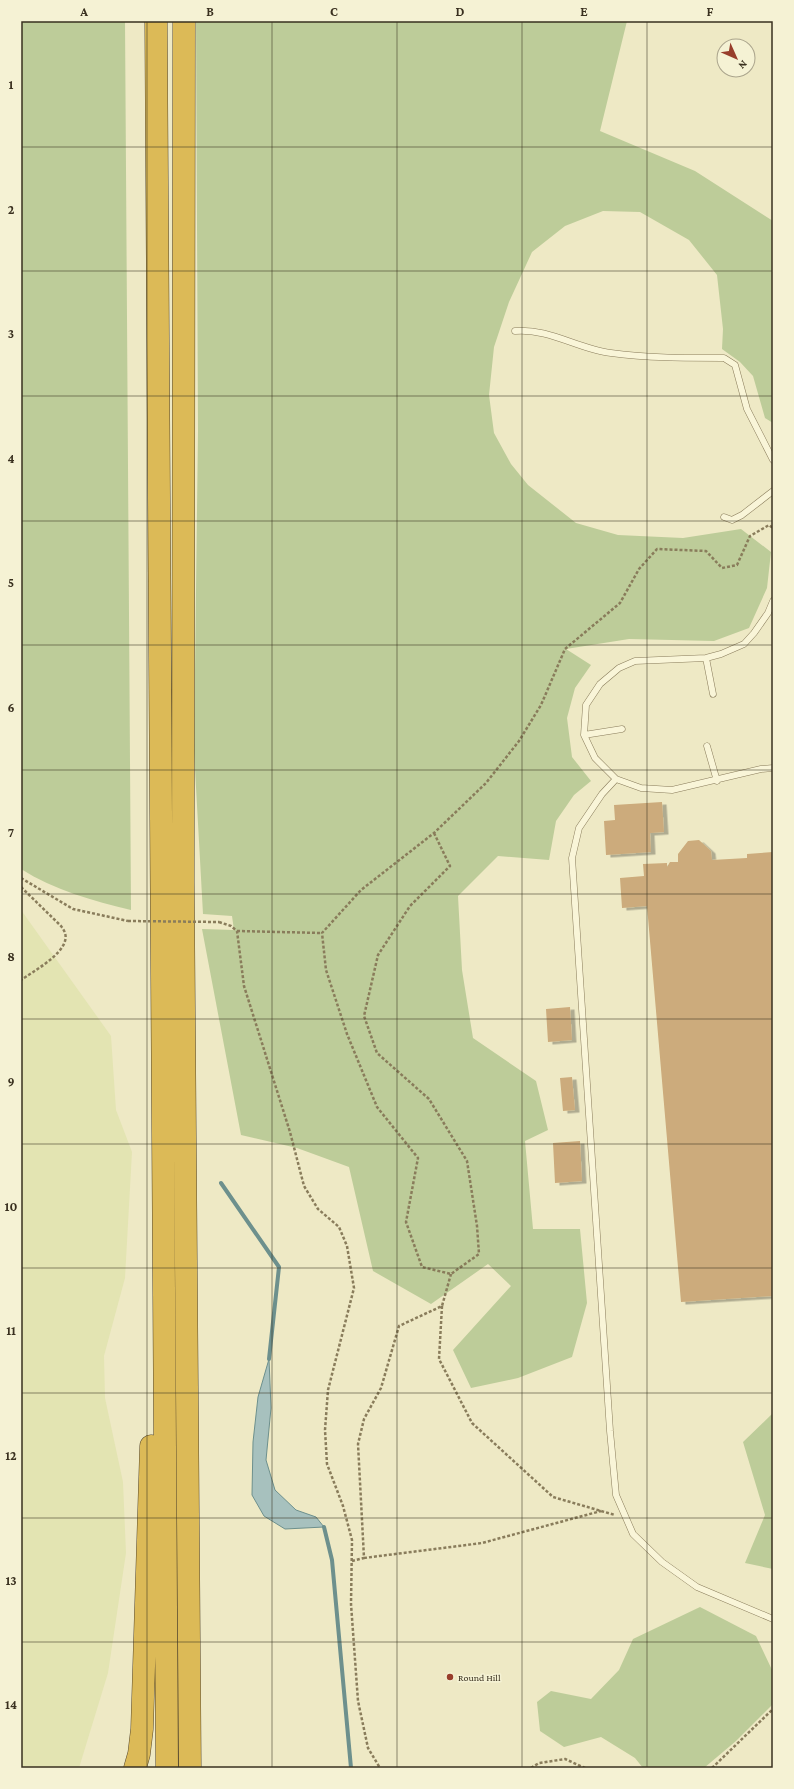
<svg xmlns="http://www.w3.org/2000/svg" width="794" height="1789" font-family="'Crimson Pro',serif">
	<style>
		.farmland { fill: #e3e4b2 }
		.green { fill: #bdcc99 }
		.water { fill: #a7c1be; stroke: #6d908d }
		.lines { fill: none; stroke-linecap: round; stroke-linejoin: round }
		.stream { stroke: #6d908d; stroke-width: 4 }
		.building { fill: #ccab7b; filter: url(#shadow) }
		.service-casing { stroke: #897c5b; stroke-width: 7 }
		.motorway-casing { stroke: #57492f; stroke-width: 23 }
		.path { stroke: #897c5b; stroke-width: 2.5; stroke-dasharray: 3 2; stroke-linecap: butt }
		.service { stroke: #f9f5d8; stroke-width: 6 }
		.motorway { stroke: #dcba57; stroke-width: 22 }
		.path-bridge { stroke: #897c5b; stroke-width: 2.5; stroke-dasharray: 3 2; stroke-linecap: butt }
		.grid { fill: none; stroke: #39301f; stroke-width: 1; stroke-opacity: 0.55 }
		.poi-dot { fill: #983e2b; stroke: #f5f2d4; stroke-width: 1.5 }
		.labels { text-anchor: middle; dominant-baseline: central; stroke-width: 3; stroke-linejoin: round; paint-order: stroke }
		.poi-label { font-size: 10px; fill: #39301f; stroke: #f5f2d4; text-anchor: start }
		.neatline { fill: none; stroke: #39301f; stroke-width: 1.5 }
		.grid-label { font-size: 13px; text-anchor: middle; font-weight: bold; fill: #39301f }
	</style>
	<defs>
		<filter id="shadow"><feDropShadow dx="4.5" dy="2.5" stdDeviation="0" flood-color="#0004"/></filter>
	</defs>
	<rect width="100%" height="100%" fill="#eee9c5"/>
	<path class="farmland" d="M 21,910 L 111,1036 L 116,1110 L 132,1152 L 125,1278 L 104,1356 L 105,1398 L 123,1482 L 126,1553 L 108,1673 L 79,1768 L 21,1768 Z"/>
	<path class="green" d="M 21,21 L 125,21 L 131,910 C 93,901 54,890 21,869 Z
		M 196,21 L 627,21 L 600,131 L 695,171 L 773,221 L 773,423 L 765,418 L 753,376 L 740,362 L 722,349 L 723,329 L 717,275 L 689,240 L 640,212 L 603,211 L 565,226 L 532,252 L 509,302 L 494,347 L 489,395 L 494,433 L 511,464 L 528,485 L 576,523 L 618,535 L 683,538 L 741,529 L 771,552 L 767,588 L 749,628 L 714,641 L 629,639 L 566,649 L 591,665 L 575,688 L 567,718 L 572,757 L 591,781 L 574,795 L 556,821 L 549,860 L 498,856 L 458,896 L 462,970 L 473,1038 L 536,1081 L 548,1130 L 525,1141 L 533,1229 L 580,1229 L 587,1303 L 572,1357 L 518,1378 L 471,1388 L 453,1350 L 511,1286 L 488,1264 L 431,1304 L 373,1271 L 349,1167 L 297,1148 L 241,1135 L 202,929 L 234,930 L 232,916 L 203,914 L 194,751 L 198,431 Z
		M 773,1413 L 773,1569 L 745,1563 L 765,1515 L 743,1442 Z
		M 700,1607 L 756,1636 L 773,1672 L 773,1704 L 736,1741 L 704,1768 L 643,1768 L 635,1758 L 601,1737 L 564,1747 L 540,1731 L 537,1702 L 551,1691 L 591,1699 L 619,1670 L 633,1639 Z"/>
	<path class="water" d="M 269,1359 L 271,1408 L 266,1460 L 275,1490 L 296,1510 L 316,1517 L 324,1527 L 285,1529 L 264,1516 L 252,1495 L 253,1442 L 258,1397 Z"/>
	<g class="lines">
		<path class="stream" d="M 221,1183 L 279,1267 L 269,1359
			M 324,1527 L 332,1560 L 351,1768"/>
	</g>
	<path class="building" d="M 662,802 L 664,832 L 650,833 L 651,852 L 606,855 L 604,821 L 615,820 L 614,805 Z
		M 699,840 L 711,851 L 712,860 L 747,858 L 747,854 L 773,852 L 773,1296 L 681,1302 L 647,906 L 622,908 L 620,878 L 644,876 L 643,864 L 667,863 L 667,867 L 670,862 L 678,862 L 678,854 L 688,841 Z
		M 570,1007 L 572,1040 L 548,1042 L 546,1009 Z
		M 572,1077 L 575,1110 L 563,1111 L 560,1078 Z
		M 580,1141 L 582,1181 L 555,1183 L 553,1143 Z"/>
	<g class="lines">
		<g class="service-casing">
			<path id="service" d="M 515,331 C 549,328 578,349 611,353 C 646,358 688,358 724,358 L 735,365 L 747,409 L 773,460
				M 724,517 L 732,520 L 742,515 L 773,491
				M 773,601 L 768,613 L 754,633 L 744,644 L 721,654 L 706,658 L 635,661 L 619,668 L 600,684 L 586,705 L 584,735 L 595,758 L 616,779 L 641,788 L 672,790 L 761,769 L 773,768
				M 706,658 L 713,694
				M 584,735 L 622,729
				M 707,746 L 717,781
				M 616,779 L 602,794 L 579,828 L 572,858 L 610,1431 L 616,1495 L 633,1534 L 662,1562 L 697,1587 L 773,1619"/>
		</g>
		<g class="motorway-casing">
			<path id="motorway" d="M 156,21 L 167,1768
				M 184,21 L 183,883 L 190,1768
				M 135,1768 L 139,1754 L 142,1729 L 151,1446"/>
		</g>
		<path class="path" d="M 434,833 L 450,866 L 410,906 L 378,955 L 364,1016 L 377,1053 L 429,1099 L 467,1161 L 477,1226 L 479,1254 L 451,1274 L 422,1267 L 406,1222 L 418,1158 L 377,1107 L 347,1034 L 326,970 L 322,933 L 361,890 L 434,833 L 486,783 L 519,741 L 541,705 L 565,649 L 620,603 L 639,569 L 657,549 L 706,551 L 722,568 L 737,565 L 750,536 L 769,525 L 773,528
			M 21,878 L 73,909 L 128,921
			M 21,887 L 61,926 C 64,930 67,935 65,941 C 61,956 34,971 21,980
			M 219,922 L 231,926 L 237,931 L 244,986 L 290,1132 L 304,1186 L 318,1209 L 339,1227 L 347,1246 L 354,1288 L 328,1390 L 325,1430 L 327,1464 L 343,1506 L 352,1540 L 351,1604 L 358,1701 L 368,1748 L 380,1768
			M 237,931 L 322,933
			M 442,1306 L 439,1359 L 472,1423 L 553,1497 L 615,1515
			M 364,1558 L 482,1543 L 601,1511
			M 352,1561 L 364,1558 L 358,1444 L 364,1419 L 381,1388 L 399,1326 L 442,1306 L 451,1274
			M 531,1768 L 539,1763 L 565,1759 L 585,1768
			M 712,1768 L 773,1709"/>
		<use href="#service" class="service"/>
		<use href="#motorway" class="motorway"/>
		<path class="path-bridge" d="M 128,921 L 219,922"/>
	</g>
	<path class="grid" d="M 147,21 L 147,1768M 272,21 L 272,1768M 397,21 L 397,1768M 522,21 L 522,1768M 647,21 L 647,1768M 21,147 L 773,147M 21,271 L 773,271M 21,396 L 773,396M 21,521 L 773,521M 21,645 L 773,645M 21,770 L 773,770M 21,894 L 773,894M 21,1019 L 773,1019M 21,1144 L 773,1144M 21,1268 L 773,1268M 21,1393 L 773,1393M 21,1518 L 773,1518M 21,1642 L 773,1642"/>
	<circle class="poi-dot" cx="450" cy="1677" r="4"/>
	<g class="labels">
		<g class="poi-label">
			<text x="458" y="1677">Round Hill</text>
		</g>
	</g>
	<rect width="794" height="1789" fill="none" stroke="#f5f2d4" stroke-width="44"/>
	<g transform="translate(736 58) rotate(135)"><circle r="19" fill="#f5f2d4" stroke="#aaa48c"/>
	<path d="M0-3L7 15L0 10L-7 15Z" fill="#983e2b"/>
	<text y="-6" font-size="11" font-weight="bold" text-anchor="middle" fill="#39301f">N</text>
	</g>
	<rect x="22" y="22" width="750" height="1745" class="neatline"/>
	<g class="grid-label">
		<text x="84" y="16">A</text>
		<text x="210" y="16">B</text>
		<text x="334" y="16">C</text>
		<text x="460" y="16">D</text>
		<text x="584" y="16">E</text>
		<text x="710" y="16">F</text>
		<text x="11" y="89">1</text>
		<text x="11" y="214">2</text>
		<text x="11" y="338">3</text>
		<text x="11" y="463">4</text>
		<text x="11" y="587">5</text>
		<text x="11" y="712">6</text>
		<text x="11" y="837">7</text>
		<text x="11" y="961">8</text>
		<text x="11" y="1086">9</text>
		<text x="11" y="1211">10</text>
		<text x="11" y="1335">11</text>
		<text x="11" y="1460">12</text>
		<text x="11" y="1585">13</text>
		<text x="11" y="1709">14</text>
	</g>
</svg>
